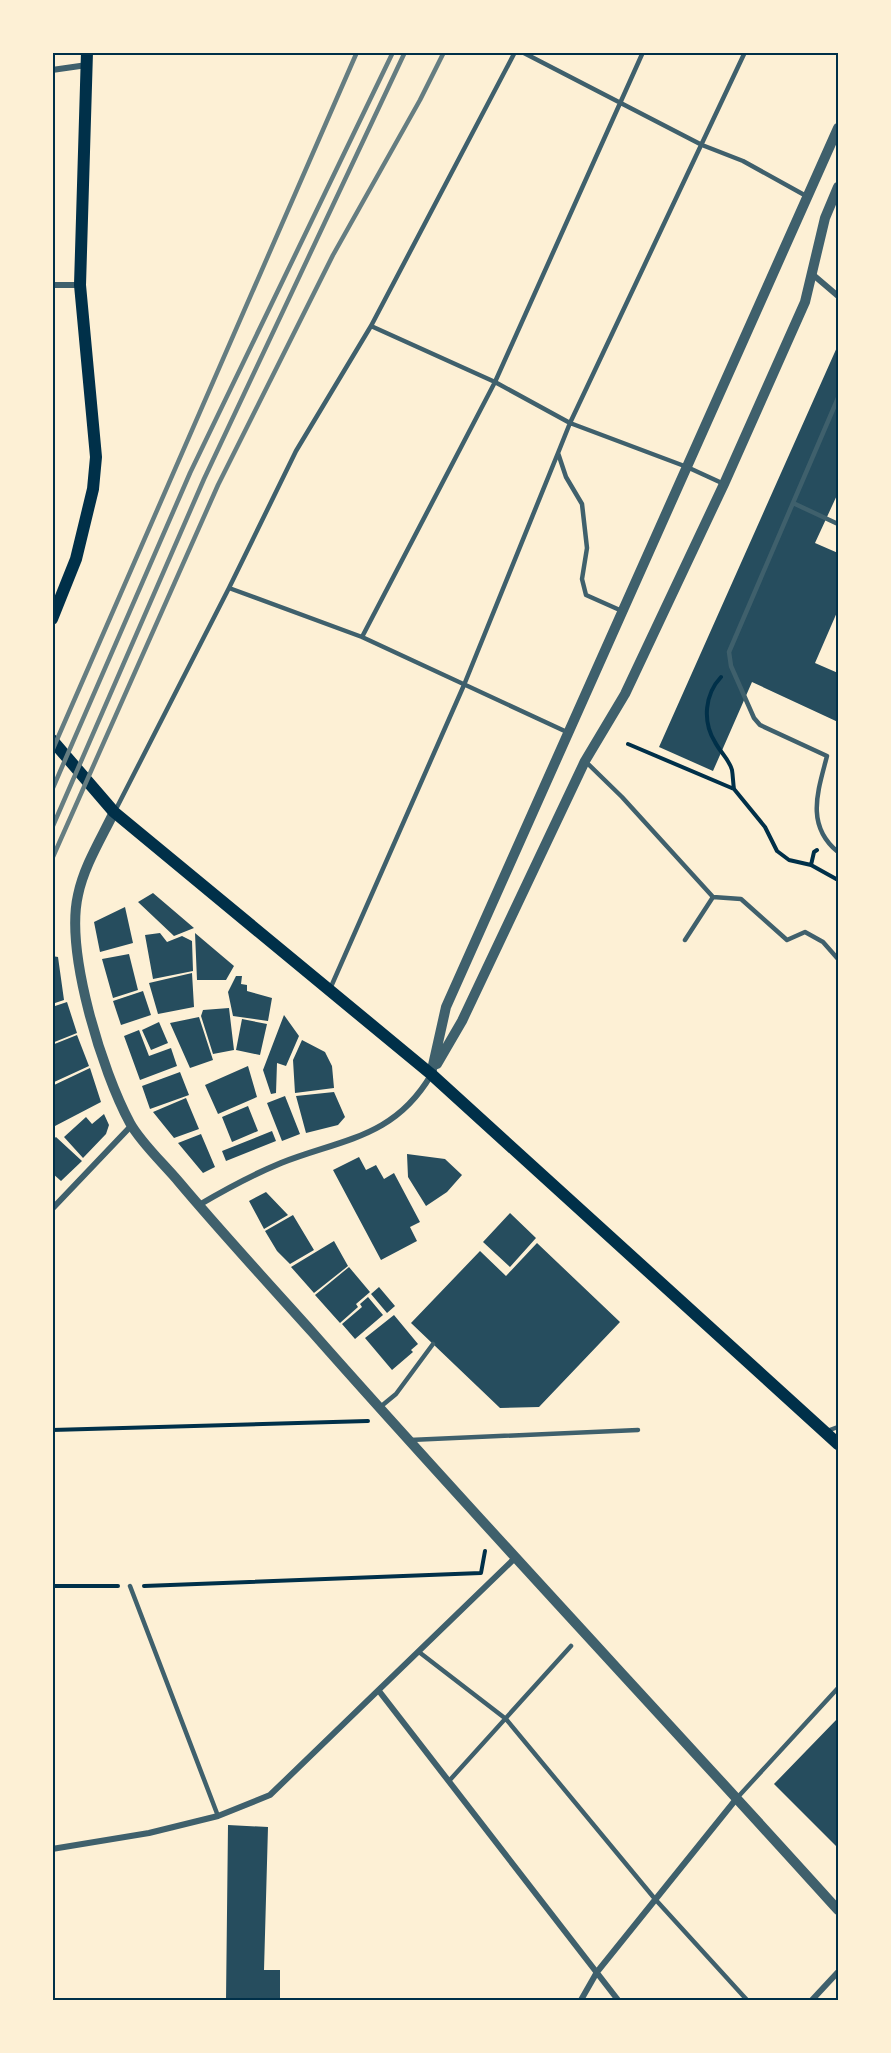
<svg xmlns="http://www.w3.org/2000/svg" width="891" height="2053" font-family="Manrope,sans-serif">
	<style>
		.building { fill: #264d5e }
		.lines { fill: none; stroke-linecap: round; stroke-linejoin: round }
		.path { stroke: #003049; stroke-width: 4 }
		.service { stroke: #3f606c; stroke-width: 4.5 }
		.minor { stroke: #3f606c; stroke-width: 6 }
		.tertiary { stroke: #3f606c; stroke-width: 10 }
		.secondary { stroke: #003049; stroke-width: 12 }
		.rail { stroke: #657d81; stroke-width: 4.5 }
		.neatline { fill: none; stroke: #003049; stroke-width: 2 }
	</style>
	<rect width="100%" height="100%" fill="#fdf0d5"/>
	<path class="building" d="M 838,345 L 838,493 L 815,543 L 838,553 L 838,610 L 815,663 L 838,673 L 838,722 L 752,682 L 713,771 L 659,747 Z
		M 153,893 L 194,928 L 174,936 L 138,902 Z
		M 125,907 L 133,943 L 100,952 L 94,922 Z
		M 160,933 L 167,942 L 182,936 L 192,941 L 193,971 L 153,979 L 145,935 Z
		M 195,933 L 234,966 L 226,980 L 197,980 Z
		M 129,954 L 138,990 L 113,998 L 102,959 Z
		M 52,956 L 58,957 L 64,1000 L 52,1004 Z
		M 192,973 L 194,1007 L 158,1014 L 149,983 Z
		M 236,976 L 242,976 L 241,984 L 247,985 L 247,991 L 272,998 L 268,1021 L 233,1016 L 228,992 Z
		M 143,991 L 151,1015 L 121,1025 L 113,1001 Z
		M 67,1002 L 77,1033 L 52,1043 L 52,1007 Z
		M 229,1008 L 234,1050 L 213,1054 L 201,1016 L 203,1010 Z
		M 284,1015 L 299,1036 L 286,1066 L 277,1063 L 276,1093 L 271,1094 L 263,1070 Z
		M 199,1017 L 213,1060 L 190,1068 L 170,1023 Z
		M 242,1019 L 267,1024 L 260,1055 L 236,1050 Z
		M 159,1022 L 168,1043 L 151,1050 L 142,1030 Z
		M 139,1030 L 149,1056 L 171,1048 L 177,1066 L 140,1080 L 124,1036 Z
		M 77,1035 L 89,1066 L 52,1083 L 52,1045 Z
		M 302,1040 L 325,1052 L 332,1066 L 334,1088 L 295,1093 L 293,1060 Z
		M 248,1066 L 257,1097 L 218,1114 L 205,1085 Z
		M 90,1068 L 101,1102 L 55,1126 L 52,1122 L 52,1086 Z
		M 180,1072 L 189,1095 L 150,1109 L 142,1086 Z
		M 334,1092 L 345,1117 L 338,1125 L 306,1133 L 296,1096 Z
		M 285,1096 L 300,1134 L 282,1141 L 267,1103 Z
		M 186,1098 L 199,1129 L 174,1138 L 153,1112 Z
		M 248,1106 L 258,1131 L 232,1142 L 222,1117 Z
		M 104,1114 L 109,1125 L 106,1134 L 83,1158 L 64,1137 L 86,1117 L 92,1124 Z
		M 272,1131 L 276,1141 L 226,1161 L 222,1151 Z
		M 201,1134 L 215,1167 L 203,1173 L 178,1143 Z
		M 56,1137 L 82,1161 L 61,1181 L 52,1173 L 52,1140 Z
		M 407,1154 L 445,1159 L 462,1175 L 447,1192 L 426,1206 L 408,1177 Z
		M 359,1157 L 366,1170 L 376,1165 L 384,1179 L 394,1173 L 420,1222 L 410,1227 L 417,1241 L 381,1260 L 333,1170 Z
		M 266,1192 L 288,1215 L 264,1229 L 249,1201 Z
		M 510,1213 L 536,1238 L 510,1267 L 483,1242 Z
		M 293,1215 L 314,1250 L 290,1264 L 277,1251 L 265,1231 Z
		M 334,1241 L 348,1266 L 314,1293 L 291,1267 Z
		M 537,1243 L 620,1322 L 539,1407 L 500,1408 L 411,1323 L 480,1251 L 506,1276 Z
		M 349,1267 L 370,1292 L 356,1304 L 358,1307 L 340,1323 L 315,1295 Z
		M 379,1287 L 395,1306 L 387,1313 L 371,1294 Z
		M 368,1297 L 383,1315 L 355,1339 L 342,1324 L 362,1307 L 360,1304 Z
		M 394,1315 L 418,1344 L 411,1350 L 413,1352 L 392,1370 L 365,1338 Z
		M 838,1718 L 838,1848 L 774,1784 Z
		M 228,1825 L 268,1827 L 264,1970 L 280,1970 L 280,2000 L 226,2000 Z"/>
	<g class="lines">
		<path class="path" d="M 721,677 C 705,694 702,721 715,742 C 720,752 729,759 732,770 C 733,776 733,783 734,789
			M 628,744 L 734,789 L 765,827 L 777,851 L 789,860 L 811,865 L 838,880
			M 811,865 L 814,852 L 817,850
			M 52,1430 L 368,1421
			M 52,1586 L 118,1586
			M 144,1586 L 481,1573 L 485,1551"/>
		<path class="service" d="M 522,52 L 702,145 L 743,161 L 808,197
			M 371,326 L 495,382 L 570,423 L 687,467 L 724,484
			M 838,398 L 729,652 L 731,666 L 754,718 L 760,725 L 827,756 C 818,791 805,825 838,852
			M 793,503 L 838,524
			M 229,588 L 362,637 L 569,733
			M 622,611 L 586,595 L 582,579 L 587,548 L 582,504 L 566,477 L 558,453 L 570,423 L 745,52
			M 362,637 L 495,382 L 643,52
			M 585,761 L 622,797 L 713,897 L 741,899 L 787,940 L 805,932 L 823,942 L 838,959
			M 115,811 L 229,588 L 296,451 L 371,326 L 515,52
			M 685,940 L 713,897
			M 330,989 L 464,685 L 558,453
			M 379,1408 L 396,1394 L 433,1344
			M 827,1431 L 838,1427
			M 410,1440 L 638,1430
			M 130,1586 L 218,1816
			M 419,1652 L 506,1719 L 655,1899 L 747,2000
			M 449,1781 L 571,1646
			M 737,1798 L 838,1688"/>
		<path class="minor" d="M 52,70 L 87,65
			M 811,273 L 838,296
			M 52,285 L 80,285
			M 199,1205 C 226,1189 252,1175 281,1163 C 342,1139 394,1138 431,1075
			M 52,1209 L 131,1126
			M 379,1691 L 618,2000
			M 52,1849 L 149,1833 L 218,1816 L 270,1795 L 515,1558
			M 581,2000 L 597,1972 L 737,1798
			M 812,2000 L 838,1972"/>
		<path class="tertiary" d="M 114,812 C 101,839 84,866 78,895 C 65,952 102,1071 130,1123 C 141,1143 164,1164 179,1182 C 222,1233 268,1283 313,1333 C 485,1528 664,1717 838,1910
			M 437,1064 L 462,1021 L 585,761 L 625,694 L 724,484 L 805,302 L 825,218 L 838,187
			M 431,1074 L 446,1007 L 838,128"/>
		<path class="secondary" d="M 52,619 L 76,559 L 93,489 L 96,457 L 80,285 L 87,52
			M 52,740 L 114,812 L 431,1074 L 838,1444"/>
		<path class="rail" d="M 52,751 L 357,52
			M 52,790 L 190,473 L 393,52
			M 52,828 L 204,479 L 405,52
			M 52,859 L 218,485 L 333,255 L 420,100 L 444,52"/>
	</g>
	<rect width="891" height="2053" fill="none" stroke="#fdf0d5" stroke-width="108"/>
	<rect x="54" y="54" width="783" height="1945" class="neatline"/>
</svg>
